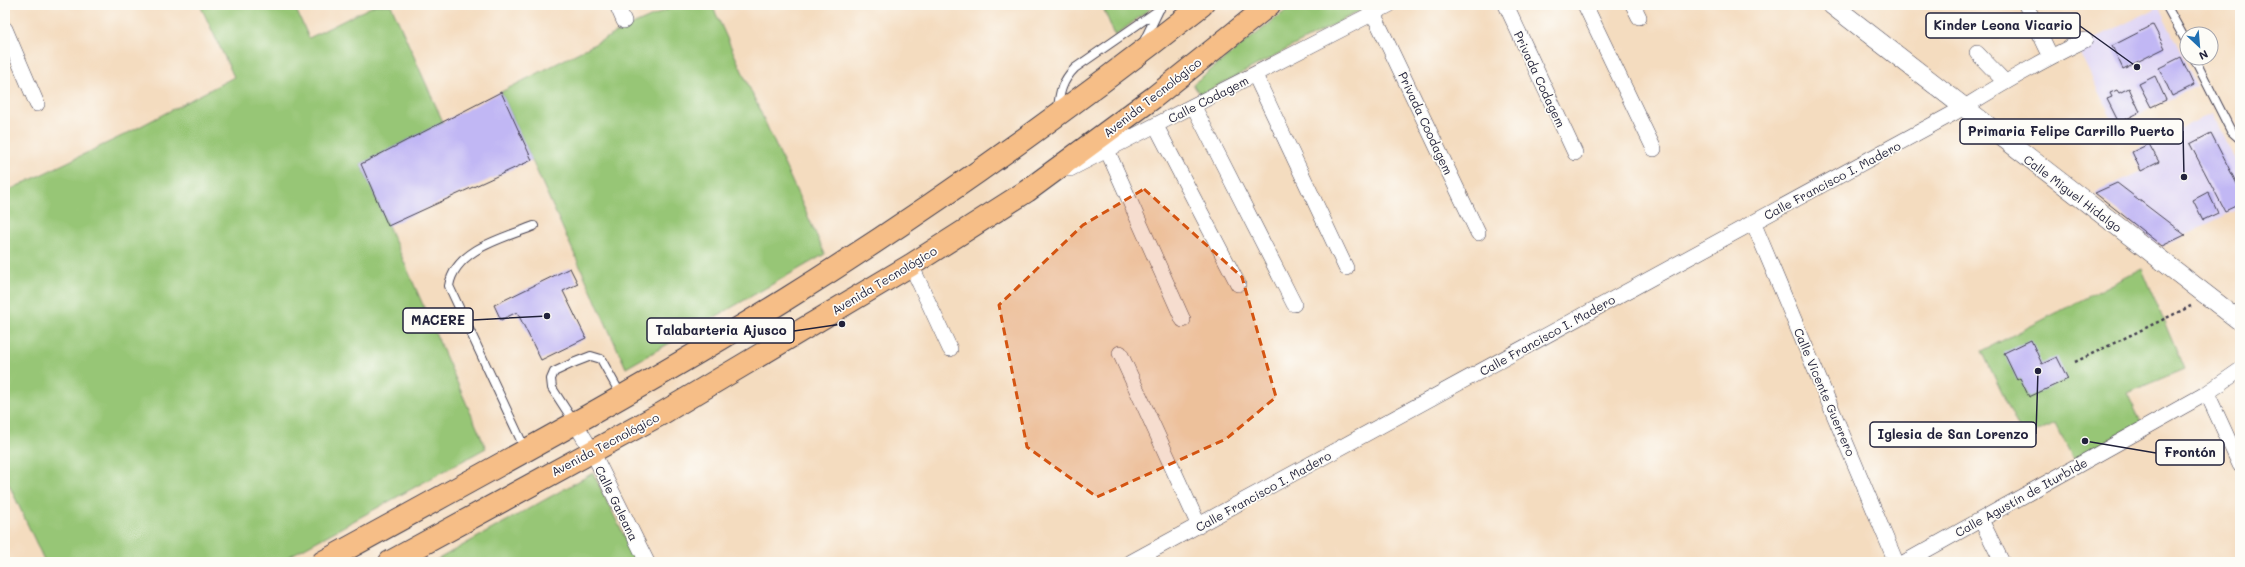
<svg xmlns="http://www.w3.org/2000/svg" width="2245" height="567" font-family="Mali,sans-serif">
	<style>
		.built { fill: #dfd5f5 }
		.green { fill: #97c676; stroke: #5c7458 }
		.building { fill: #c1b7f4 }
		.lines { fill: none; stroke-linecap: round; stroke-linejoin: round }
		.service-casing { stroke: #423e4f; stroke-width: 10 }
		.minor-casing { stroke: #423e4f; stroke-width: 16 }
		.tertiary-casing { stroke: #423e4f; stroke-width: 20 }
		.primary-casing { stroke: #423e4f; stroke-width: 24 }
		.path { stroke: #423e4f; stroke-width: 2.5; stroke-dasharray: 3 3; stroke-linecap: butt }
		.service { stroke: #fff; stroke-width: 8 }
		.minor { stroke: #fff; stroke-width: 15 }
		.tertiary { stroke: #fff; stroke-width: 19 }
		.primary { stroke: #f6be87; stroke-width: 22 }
		.marked { fill: #d45411; fill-opacity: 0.2; stroke: #d45411; stroke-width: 3; stroke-dasharray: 8 5; stroke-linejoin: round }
		.labels { text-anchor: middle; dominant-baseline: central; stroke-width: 3.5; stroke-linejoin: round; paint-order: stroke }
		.street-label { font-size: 12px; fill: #22223b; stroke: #fdfcf7 }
		.leader { fill: none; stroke: #22223b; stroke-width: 1.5 }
		.callout-dot { fill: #22223b; stroke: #fdfcf7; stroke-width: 1.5 }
		.callout { fill: #fdfcf7; stroke: #22223b; stroke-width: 1.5 }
		.callout-label { font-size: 13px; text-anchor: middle; font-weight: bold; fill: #22223b }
	</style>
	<rect width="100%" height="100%" fill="#fdfcf7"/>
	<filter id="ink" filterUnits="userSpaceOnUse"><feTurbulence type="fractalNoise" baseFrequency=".025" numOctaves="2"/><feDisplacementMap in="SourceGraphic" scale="8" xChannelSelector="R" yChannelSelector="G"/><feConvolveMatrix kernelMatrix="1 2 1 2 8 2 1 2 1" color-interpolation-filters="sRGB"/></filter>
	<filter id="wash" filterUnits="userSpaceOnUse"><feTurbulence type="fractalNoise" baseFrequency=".012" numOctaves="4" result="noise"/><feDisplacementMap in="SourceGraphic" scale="16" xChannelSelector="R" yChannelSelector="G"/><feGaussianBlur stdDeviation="0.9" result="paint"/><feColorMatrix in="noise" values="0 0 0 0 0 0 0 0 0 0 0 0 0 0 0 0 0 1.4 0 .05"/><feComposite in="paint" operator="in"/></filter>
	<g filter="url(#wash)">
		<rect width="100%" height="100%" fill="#f4dcbf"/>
		<path class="built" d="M 2159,7 L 2197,86 L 2115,126 L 2077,47 Z
			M 2212,113 L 2240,170 L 2240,208 L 2162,246 L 2095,193 L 2141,171 L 2132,152 Z"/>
		<path class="green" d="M 200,5 L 294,5 L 309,38 L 375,5 L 391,5 L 443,122 L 361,164 L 486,448 L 279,562 L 45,562 L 5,476 L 5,192 L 124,135 L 234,77 Z
			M 672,5 L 712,5 L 825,254 L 626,368 L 501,92 L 628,27 L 673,7 Z
			M 1102,5 L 1155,5 L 1115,36 Z
			M 1293,5 L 1371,5 L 1200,95 L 1193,84 Z
			M 2142,269 L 2184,369 L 2127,393 L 2141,422 L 2073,459 L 2056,424 L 2023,437 L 1982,351 Z
			M 593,473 L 637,562 L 433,562 Z"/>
		<g id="blocks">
			<path class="building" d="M 2153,25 L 2165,48 L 2123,69 L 2112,46 Z
				M 2181,57 L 2194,85 L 2172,96 L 2159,68 Z
				M 2155,76 L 2166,100 L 2151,107 L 2139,84 Z
				M 2129,88 L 2140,112 L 2119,123 L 2107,99 L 2112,97 L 2110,93 L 2117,90 L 2119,93 Z
				M 501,92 L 532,160 L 388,226 L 361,164 Z
				M 2211,133 L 2240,190 L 2240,204 L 2225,211 L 2190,144 Z
				M 2149,144 L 2159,162 L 2141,171 L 2132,152 Z
				M 2117,183 L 2185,235 L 2162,246 L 2095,193 Z
				M 2208,192 L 2218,213 L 2203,220 L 2193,200 Z
				M 570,268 L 578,284 L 563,291 L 586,338 L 541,360 L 517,312 L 501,320 L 494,305 Z
				M 2031,340 L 2042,364 L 2057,357 L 2068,379 L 2029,397 L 2020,378 L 2017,380 L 2004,353 Z"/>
		</g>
	</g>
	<g filter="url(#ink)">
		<use href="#blocks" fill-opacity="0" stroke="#423e4f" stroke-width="1"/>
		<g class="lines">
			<g class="service-casing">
				<path id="service" d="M 2166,5 L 2187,43
					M 1143,43 L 1159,10
					M 2194,58 L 2231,131 L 2240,139
					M 1058,110 C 1059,93 1062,81 1075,68 L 1160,9
					M 574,422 L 552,388 L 551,379 L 554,372 L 573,363 L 591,356 L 601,359 L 621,395
					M 525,449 L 449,286 C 455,249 504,238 534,226"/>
			</g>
			<g class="minor-casing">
				<path id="minor" d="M 617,5 L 624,21
					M 1506,5 L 1575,153
					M 1585,5 L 1654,149
					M 1633,5 L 1639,17
					M 2026,5 L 2051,57
					M 1373,13 L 1478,233
					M 5,29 L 37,104
					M 1977,53 L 2005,82
					M 1255,75 L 1346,268
					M 1194,107 L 1294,304
					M 1156,126 L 1238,284
					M 1107,150 L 1183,320
					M 1070,169 L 1389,5
					M 1753,222 L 1896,562
					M 911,265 L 950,349
					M 1120,353 L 1199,526
					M 2207,393 L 2240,465
					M 575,423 L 592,451 L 647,562
					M 1981,520 L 2002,562
					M 1131,562 L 1963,108 C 2003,83 2043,60 2085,40
					M 1905,562 L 2207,393 L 2240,370"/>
			</g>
			<g class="tertiary-casing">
				<path id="tertiary" d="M 1832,5 L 2240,321"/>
			</g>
			<g class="primary-casing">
				<path id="primary" d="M 323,562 C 477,477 633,394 783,301 C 928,211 1067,111 1202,5
					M 390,562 L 661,414 L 911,265 L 1027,191 L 1153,98 L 1269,5"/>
			</g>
			<path class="path" d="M 2075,362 L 2191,306"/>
			<use href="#service" class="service"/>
			<use href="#minor" class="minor"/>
			<use href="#tertiary" class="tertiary"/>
			<use href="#primary" class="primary"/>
		</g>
	</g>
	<path class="marked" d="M 1144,189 L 1242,277 L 1276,397 L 1226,439 L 1097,497 L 1027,447 L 999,305 L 1083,225 Z"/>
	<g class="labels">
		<g class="street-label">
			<text transform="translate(1540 79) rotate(65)">Privada Codagem</text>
			<text transform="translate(1152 97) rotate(-38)">Avenida Tecnológico</text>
			<text transform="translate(1208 99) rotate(-27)">Calle Codagem</text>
			<text transform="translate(1426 123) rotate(65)">Privada Coodagem</text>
			<text transform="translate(1832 180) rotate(-28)">Calle Francisco I. Madero</text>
			<text transform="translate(2073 193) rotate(37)">Calle Miguel Hidalgo</text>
			<text transform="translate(884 280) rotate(-31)">Avenida Tecnológico</text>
			<text transform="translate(1547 335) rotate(-29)">Calle Francisco I. Madero</text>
			<text transform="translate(1825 392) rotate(67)">Calle Vicente Guerrero</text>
			<text transform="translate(605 444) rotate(-28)">Avenida Tecnológico</text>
			<text transform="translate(1263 491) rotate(-29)">Calle Francisco I. Madero</text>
			<text transform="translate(2021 497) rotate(-29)">Calle Agustín de Iturbide</text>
			<text transform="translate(617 503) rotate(64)">Calle Galeana</text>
		</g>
	</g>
	<path class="leader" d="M2137 67L2080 26M2184 177L2183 131M547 316L473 320M842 324L794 331M2038 371L2036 434M2085 441L2156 453"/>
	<g class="callout-dot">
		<circle cx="2137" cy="67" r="4"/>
		<circle cx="2184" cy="177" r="4"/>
		<circle cx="547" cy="316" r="4"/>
		<circle cx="842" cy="324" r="4"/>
		<circle cx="2038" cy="371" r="4"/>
		<circle cx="2085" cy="441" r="4"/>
	</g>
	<g class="callout">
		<rect x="1926" y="13" width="154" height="25" rx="4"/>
		<rect x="1960" y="119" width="223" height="25" rx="4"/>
		<rect x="403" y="308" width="70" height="25" rx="4"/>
		<rect x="647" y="318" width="147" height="25" rx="4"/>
		<rect x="1870" y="422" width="166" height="25" rx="4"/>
		<rect x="2156" y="440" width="68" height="25" rx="4"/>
	</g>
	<g class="callout-label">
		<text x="2003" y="30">Kinder Leona Vicario</text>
		<text x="2071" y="136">Primaria Felipe Carrillo Puerto</text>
		<text x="438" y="325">MACERE</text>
		<text x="721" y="335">Talabarteria Ajusco</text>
		<text x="1953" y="439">Iglesia de San Lorenzo</text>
		<text x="2190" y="457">Frontón</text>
	</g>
	<rect width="2245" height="567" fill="none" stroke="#fdfcf7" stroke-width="20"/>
	<g transform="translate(2199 46) rotate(154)"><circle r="19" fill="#fdfcf7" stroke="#a5a5ac"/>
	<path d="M0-3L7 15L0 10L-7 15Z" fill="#1f6fb2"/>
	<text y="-6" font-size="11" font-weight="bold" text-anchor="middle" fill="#22223b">N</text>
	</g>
</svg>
